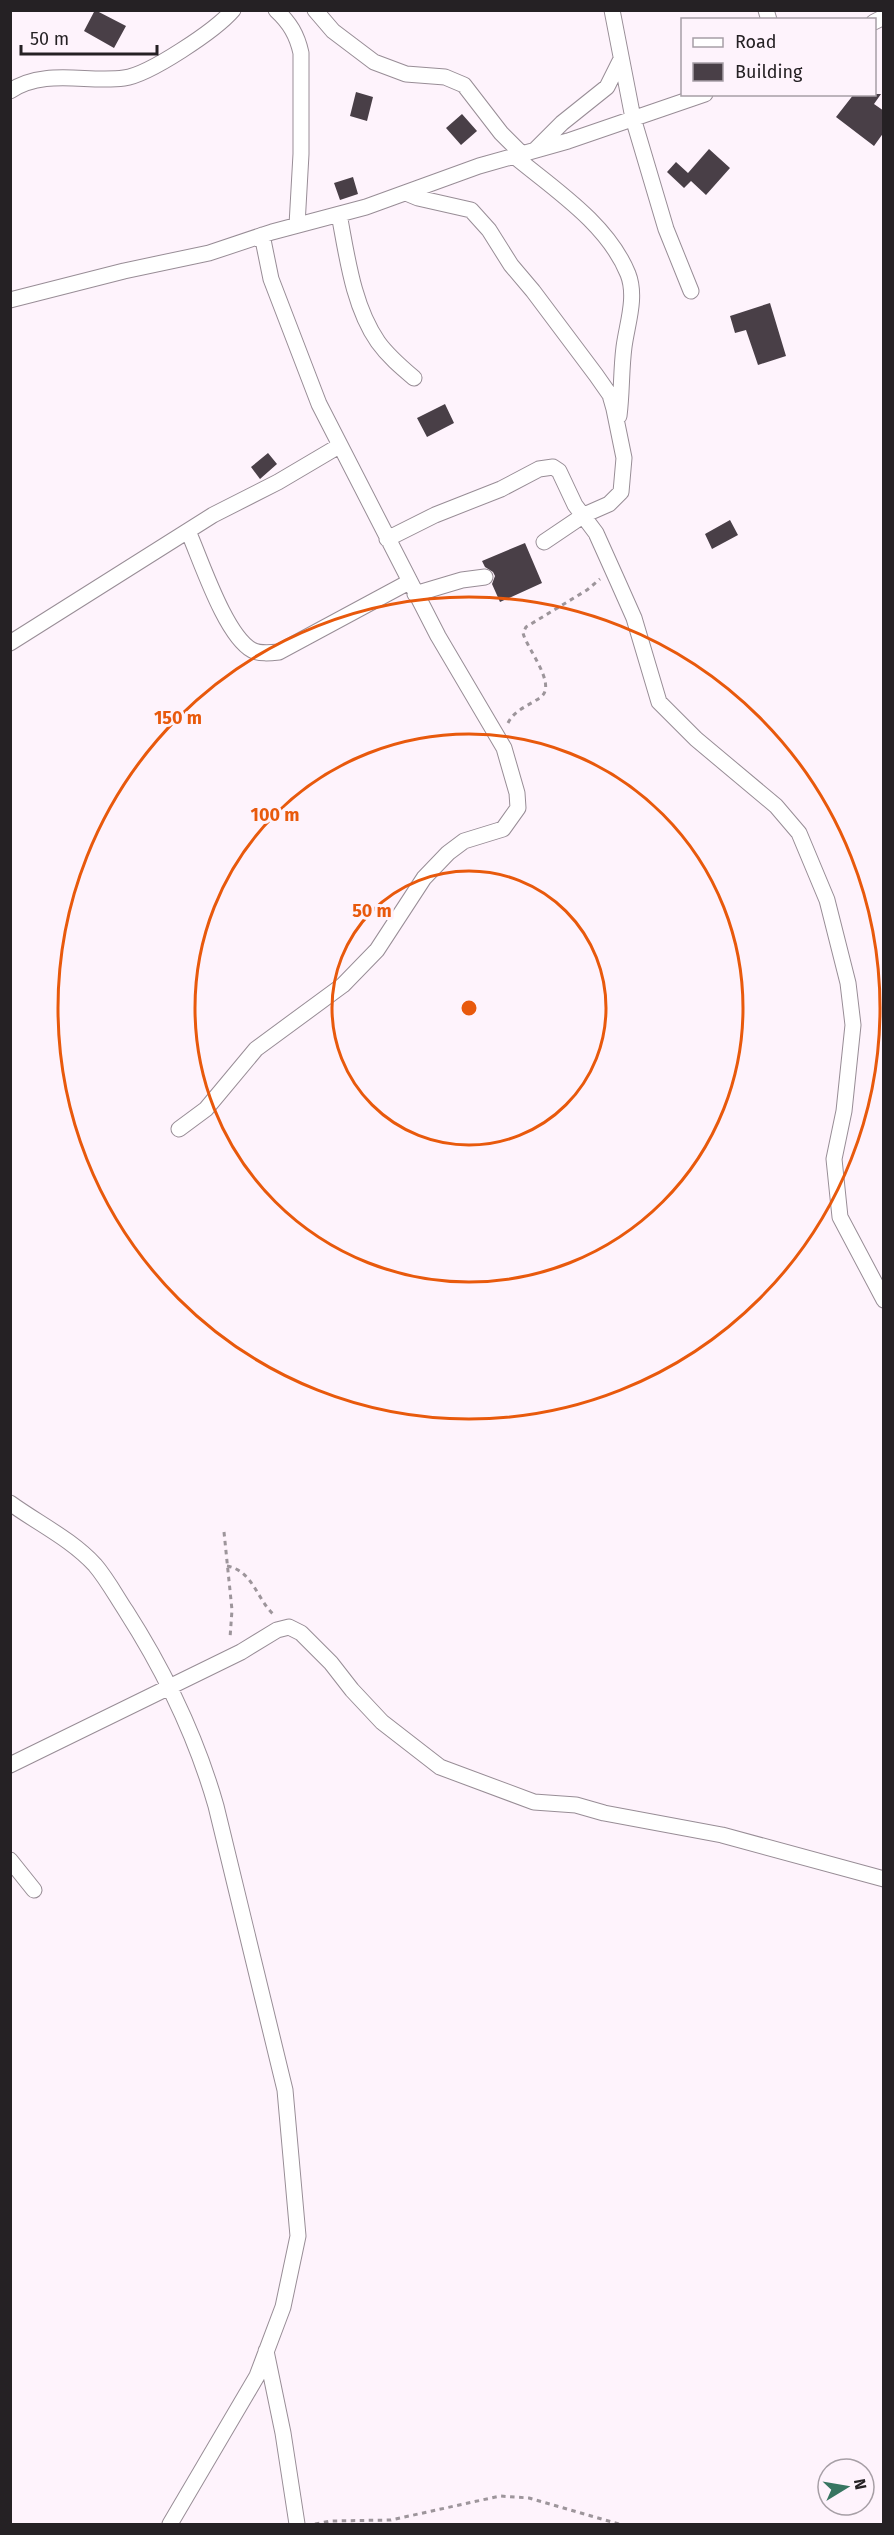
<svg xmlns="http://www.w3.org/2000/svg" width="894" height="2535" font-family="'Fira Sans',sans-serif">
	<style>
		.building { fill: #493f47 }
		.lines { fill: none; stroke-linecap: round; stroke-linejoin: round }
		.minor-casing { stroke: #988d96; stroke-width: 17 }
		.path { stroke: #9d959b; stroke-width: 3; stroke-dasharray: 4.5 4.5; stroke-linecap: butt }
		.minor { stroke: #fff; stroke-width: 15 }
		.ring { fill: none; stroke: #e8590c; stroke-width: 3 }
		.centre { fill: #e8590c; stroke: #fef3fc; stroke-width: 3 }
		.ring-label { font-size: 18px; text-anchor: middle; font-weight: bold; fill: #e8590c; stroke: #fef3fc; stroke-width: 6; stroke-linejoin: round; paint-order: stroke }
	</style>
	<rect width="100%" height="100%" fill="#fef3fc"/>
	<path class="building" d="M 95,10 L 126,26 L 114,48 L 84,31 Z
		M 356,92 L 373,97 L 367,121 L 350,116 Z
		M 854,94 L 881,94 L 874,104 L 884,111 L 884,132 L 874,146 L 836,117 Z
		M 462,114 L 477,131 L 461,145 L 446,128 Z
		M 709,149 L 730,168 L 706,195 L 691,181 L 684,188 L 667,172 L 676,162 L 688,173 Z
		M 353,177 L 358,194 L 340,200 L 334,183 Z
		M 770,303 L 786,356 L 758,365 L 746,330 L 735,333 L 730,316 Z
		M 445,404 L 454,423 L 427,437 L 417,418 Z
		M 268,453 L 277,464 L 260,479 L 251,467 Z
		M 730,520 L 738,535 L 712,549 L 705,534 Z
		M 525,543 L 542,583 L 500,602 L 492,584 L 495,576 L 493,572 L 485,567 L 482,561 Z"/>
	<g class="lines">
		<g class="minor-casing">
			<path id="minor" d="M 276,10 C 290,23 297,35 301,53 L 301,154 L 297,225
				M 315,10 L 333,31 L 374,62 L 406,74 L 445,77 L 464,85 L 501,133 L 522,154
				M 612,10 L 633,118 L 666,229 L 691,291
				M 766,10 L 769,20
				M 874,22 L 884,17
				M 10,91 C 44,68 87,83 124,78 C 149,75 216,30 233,10
				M 536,149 L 562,123 L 607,87 L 621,59
				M 514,156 C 554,189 608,224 628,274 C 637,297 627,324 624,347 C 621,370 622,393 619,416
				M 406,193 L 418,198 L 471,210 L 489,230 L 511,265 L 533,291 L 596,375 L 610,395 L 614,409 L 624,458 L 621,492 L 609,504 L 584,515 L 544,542
				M 339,214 C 347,256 353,306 378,342 C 388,356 401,367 414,378
				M 10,300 L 124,271 L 209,253 L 272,232 L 366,207 L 479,166 L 568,141 L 705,94
				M 188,531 C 201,560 225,635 252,650 C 259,654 270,653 279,652 L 409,582
				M 387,539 L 435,515 L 501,489 L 539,469 L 553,467 L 559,471 L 575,505 L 596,533 L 618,582 L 634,618 L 659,702 L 696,739 L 776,806 L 799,833 L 827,900 L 848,983 L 853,1025 L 844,1111 L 834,1159 L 840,1217 L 884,1300
				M 415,594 L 462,580 L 485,577
				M 10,643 L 213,515 L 278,482 L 339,446
				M 179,1129 L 206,1109 L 256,1049 L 343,985 L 377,950 L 424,878 L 448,853 L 464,841 L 503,829 L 518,808 L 517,793 L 504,748 L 438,636 L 319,404 L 271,279 L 262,235
				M 10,1503 C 39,1524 71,1539 95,1565 C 107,1579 116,1596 126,1611 C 165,1672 196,1736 216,1806 L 285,2090 L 298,2236 L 283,2307 L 257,2376 L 170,2524
				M 10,1765 L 241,1652 L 277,1630 L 289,1627 L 301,1633 L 331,1663 L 352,1690 L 382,1722 L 440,1767 L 534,1802 L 576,1805 L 604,1813 L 722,1835 L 884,1879
				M 10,1860 L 34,1890
				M 266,2351 L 283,2433 L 297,2524"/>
		</g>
		<path class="path" d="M 508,723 C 514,710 530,705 541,697 C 557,684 527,649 523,633 L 526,627 L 587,590 L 600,579
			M 224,1532 L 232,1610 L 230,1638
			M 227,1566 C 253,1571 256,1598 274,1615
			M 315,2524 L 331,2521 L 391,2520 L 500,2496 L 529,2498 L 619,2524"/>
		<use href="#minor" class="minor"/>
	</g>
	<g class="ring">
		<circle cx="469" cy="1008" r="137"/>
		<circle cx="469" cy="1008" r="274"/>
		<circle cx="469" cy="1008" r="411"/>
	</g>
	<circle cx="469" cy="1008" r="9" class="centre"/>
	<g class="ring-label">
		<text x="178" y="724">150 m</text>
		<text x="275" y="821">100 m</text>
		<text x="372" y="917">50 m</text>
	</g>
	<rect width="894" height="2535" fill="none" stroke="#252124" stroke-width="24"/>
	<rect x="681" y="18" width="195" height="78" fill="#fef3fc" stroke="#a79fa6" stroke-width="1.5"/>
	<rect x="693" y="38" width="30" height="9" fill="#ffffff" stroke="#a79fa6" stroke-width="1.5"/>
	<text x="735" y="48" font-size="18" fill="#252124">Road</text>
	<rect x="693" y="63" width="30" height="18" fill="#493f47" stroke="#a79fa6" stroke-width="1.5"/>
	<text x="735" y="78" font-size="18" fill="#252124">Building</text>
	<g transform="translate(846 2487) rotate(79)"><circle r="28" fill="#fef3fc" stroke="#a79fa6" stroke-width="1.5"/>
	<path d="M0-4.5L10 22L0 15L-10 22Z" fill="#377561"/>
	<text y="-9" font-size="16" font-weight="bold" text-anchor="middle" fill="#252124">N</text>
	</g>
	<path d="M21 45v9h136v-9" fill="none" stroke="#252124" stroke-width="3"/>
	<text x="30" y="45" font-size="18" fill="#252124" stroke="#fef3fc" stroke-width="4.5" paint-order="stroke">50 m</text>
</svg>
